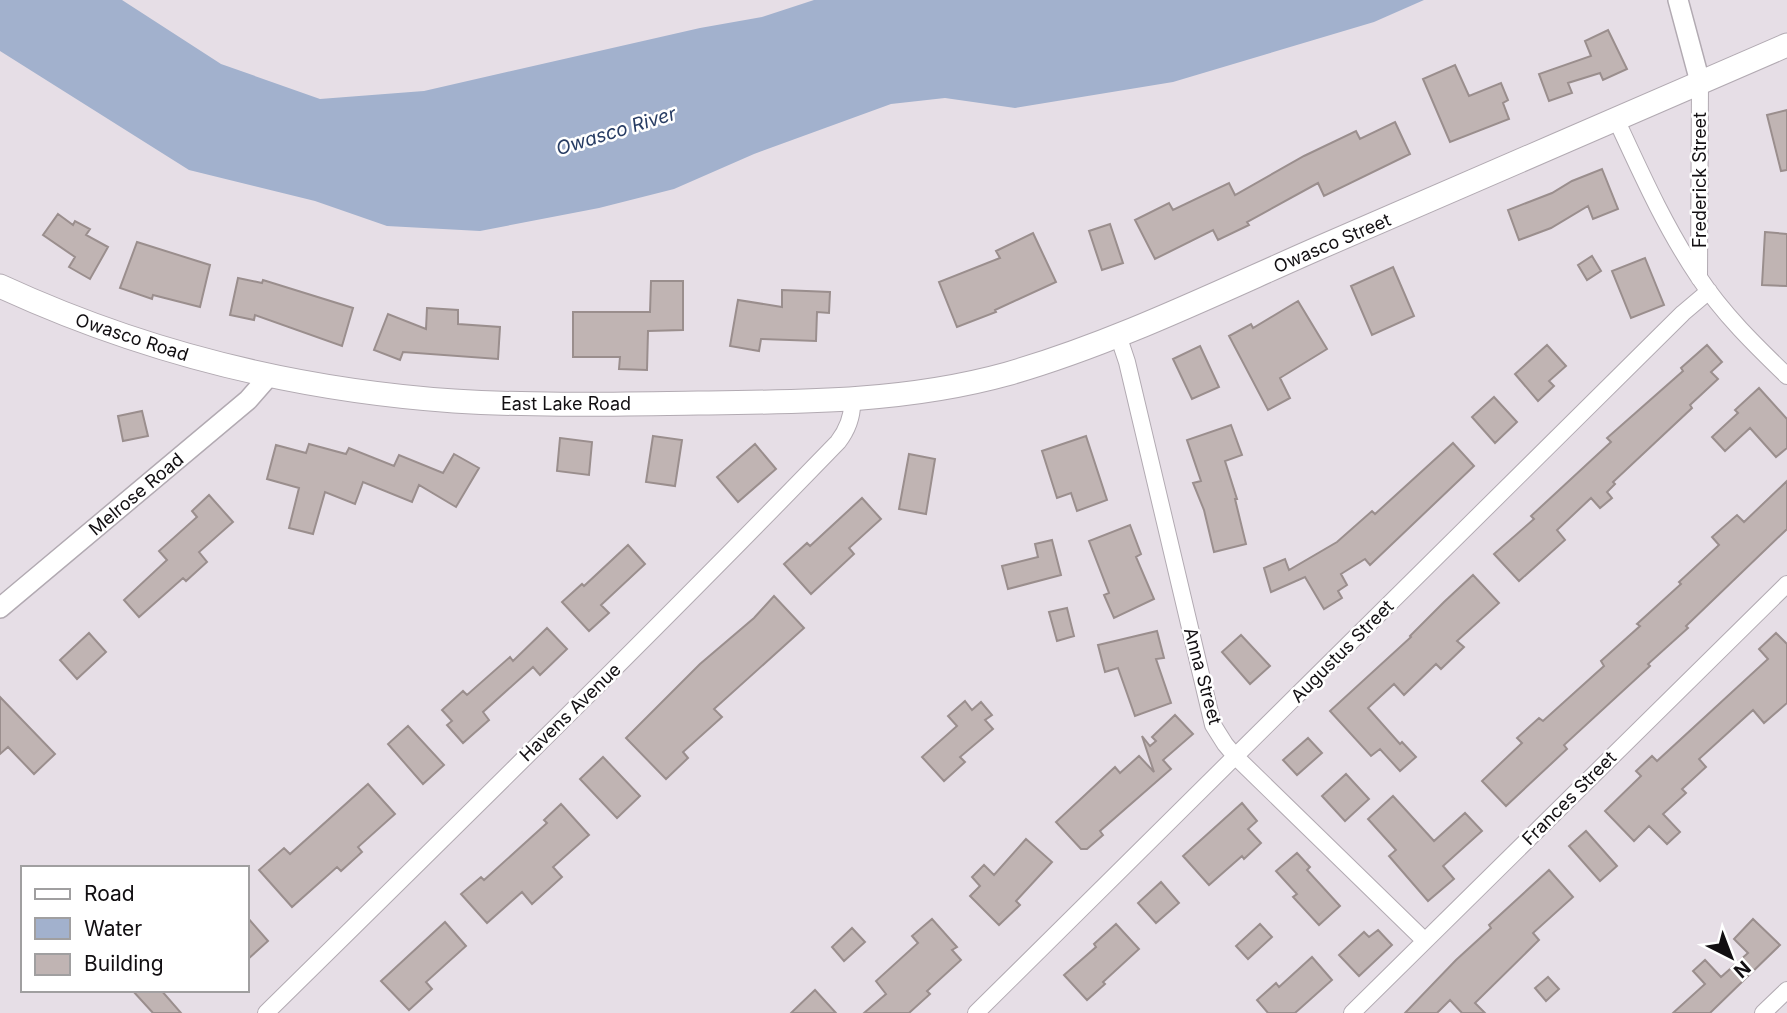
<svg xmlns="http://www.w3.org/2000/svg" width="1787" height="1013" font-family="Inter,sans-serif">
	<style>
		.water { fill: #a2b1cd }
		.building { fill: #c0b4b3; stroke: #9a8e8d; stroke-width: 2 }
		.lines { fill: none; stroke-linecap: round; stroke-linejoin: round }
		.minor-casing { stroke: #b2aab2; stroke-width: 18 }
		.tertiary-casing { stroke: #b2aab2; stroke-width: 22 }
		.secondary-casing { stroke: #b2aab2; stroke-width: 25 }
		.minor { stroke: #fff; stroke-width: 16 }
		.tertiary { stroke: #fff; stroke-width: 19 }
		.secondary { stroke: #fff; stroke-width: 23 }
		.labels { text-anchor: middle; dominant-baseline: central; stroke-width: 5; stroke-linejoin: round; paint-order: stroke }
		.street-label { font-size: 18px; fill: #120f12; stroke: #fff }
		.water-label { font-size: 19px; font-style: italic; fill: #283d64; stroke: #fff }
	</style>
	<rect width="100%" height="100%" fill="#e6dee6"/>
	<path class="water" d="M 0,0 L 122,0 L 221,64 L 320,99 L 424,91 L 700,28 L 762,17 L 814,0 L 1424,0 L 1374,22 L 1173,82 L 1015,108 L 945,98 L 891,104 L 754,154 L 674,189 L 599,208 L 480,231 L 387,226 L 315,201 L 189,170 L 0,51 Z"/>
	<path class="building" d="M 1608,30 L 1627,69 L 1603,80 L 1600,73 L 1568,83 L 1572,93 L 1549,101 L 1539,74 L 1591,56 L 1585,41 Z
		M 1455,65 L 1469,96 L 1501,83 L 1508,100 L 1503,103 L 1509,119 L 1450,142 L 1423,79 Z
		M 1787,110 L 1787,170 L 1781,171 L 1767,115 Z
		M 1395,122 L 1410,154 L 1324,196 L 1318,183 L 1247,222 L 1249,225 L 1218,240 L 1213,230 L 1155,259 L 1135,220 L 1169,203 L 1173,210 L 1229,183 L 1235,195 L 1304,156 L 1356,131 L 1360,139 Z
		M 1602,169 L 1618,209 L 1593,219 L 1588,206 L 1551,228 L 1519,240 L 1508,210 L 1552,193 L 1572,181 Z
		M 58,214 L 73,225 L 75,221 L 90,229 L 86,235 L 108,247 L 90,279 L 69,267 L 75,257 L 43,235 Z
		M 1110,224 L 1123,263 L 1102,270 L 1089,231 Z
		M 1765,232 L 1787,234 L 1787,286 L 1762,285 Z
		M 1033,233 L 1056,282 L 995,310 L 996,312 L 957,327 L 939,282 L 1000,258 L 996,251 Z
		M 137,242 L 210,265 L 200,307 L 153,295 L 152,299 L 120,288 Z
		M 1592,256 L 1601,271 L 1587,280 L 1578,265 Z
		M 1645,258 L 1664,305 L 1631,318 L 1612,271 Z
		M 1393,267 L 1414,316 L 1372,335 L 1351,286 Z
		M 238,278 L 262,283 L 263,280 L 353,308 L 342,346 L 255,315 L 254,320 L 230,315 Z
		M 651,281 L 683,281 L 683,330 L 648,331 L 647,370 L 619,369 L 620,357 L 573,357 L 573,312 L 650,312 Z
		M 782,290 L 830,292 L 829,313 L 817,312 L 816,341 L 761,339 L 759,351 L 730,346 L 738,300 L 782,307 Z
		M 1298,301 L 1327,349 L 1280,378 L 1290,398 L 1268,410 L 1229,336 L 1251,324 L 1253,328 Z
		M 427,308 L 458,310 L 458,324 L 500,327 L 498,359 L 403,352 L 400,360 L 374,350 L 388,314 L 426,329 Z
		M 1547,345 L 1566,366 L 1549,381 L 1554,386 L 1538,401 L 1515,374 Z
		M 1707,345 L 1722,362 L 1711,372 L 1718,379 L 1690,405 L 1692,408 L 1613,482 L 1615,484 L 1607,492 L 1612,498 L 1600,508 L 1591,498 L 1557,530 L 1565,540 L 1519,581 L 1494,554 L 1534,519 L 1531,516 L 1611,442 L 1607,438 L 1683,371 L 1681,368 Z
		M 1200,346 L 1219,387 L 1192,399 L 1173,359 Z
		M 1759,388 L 1787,419 L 1787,448 L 1776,457 L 1750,428 L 1725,451 L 1712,437 L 1738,413 L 1735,410 Z
		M 1494,397 L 1517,422 L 1495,443 L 1472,417 Z
		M 142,411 L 148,436 L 123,441 L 118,416 Z
		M 1231,425 L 1242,455 L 1225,461 L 1237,499 L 1235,499 L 1246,544 L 1214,552 L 1204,510 L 1193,483 L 1201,481 L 1187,440 Z
		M 653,436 L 682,440 L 675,486 L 646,482 Z
		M 1086,436 L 1107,500 L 1077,511 L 1071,493 L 1057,498 L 1042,451 Z
		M 560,438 L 592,442 L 589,475 L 557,471 Z
		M 1453,443 L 1474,466 L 1370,565 L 1365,559 L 1341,574 L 1347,585 L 1338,591 L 1342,598 L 1324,609 L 1305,577 L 1271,592 L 1264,568 L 1285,559 L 1289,570 L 1337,542 L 1372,511 L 1375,514 Z
		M 309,444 L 346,454 L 349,448 L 394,466 L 399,455 L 443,473 L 454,454 L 479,468 L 456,507 L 419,485 L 412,502 L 363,482 L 355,504 L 325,492 L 313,534 L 289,528 L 299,488 L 267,479 L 276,445 L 306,453 Z
		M 755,444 L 776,469 L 738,502 L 717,477 Z
		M 909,454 L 935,459 L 926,514 L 899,509 Z
		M 1787,481 L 1787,529 L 1686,626 L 1688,628 L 1648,664 L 1650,666 L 1564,745 L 1567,749 L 1506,806 L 1482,781 L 1522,743 L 1517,738 L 1539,718 L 1543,721 L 1604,666 L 1601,661 L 1640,626 L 1637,624 L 1681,584 L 1679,582 L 1719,545 L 1712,537 L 1737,515 L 1744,522 Z
		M 209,495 L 233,522 L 199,552 L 207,562 L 186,581 L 183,578 L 139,617 L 124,600 L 167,560 L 159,551 L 197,517 L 192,511 Z
		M 862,498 L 881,519 L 849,548 L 854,554 L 811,594 L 784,564 L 807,543 L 810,546 Z
		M 1130,525 L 1141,554 L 1136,557 L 1154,599 L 1114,618 L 1104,595 L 1109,593 L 1089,541 Z
		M 1052,540 L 1061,575 L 1008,589 L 1002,566 L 1038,557 L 1035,544 Z
		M 628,545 L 645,564 L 601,605 L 609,613 L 589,631 L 562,602 L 582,584 L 584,586 Z
		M 1473,575 L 1499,603 L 1457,641 L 1464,647 L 1441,669 L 1436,664 L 1404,695 L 1394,684 L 1368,708 L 1400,744 L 1402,742 L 1416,757 L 1400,771 L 1380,749 L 1371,756 L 1330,711 L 1411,637 L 1410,636 L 1444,602 Z
		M 774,596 L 804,628 L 714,709 L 722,717 L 683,752 L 688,758 L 666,779 L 626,738 L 700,664 L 754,618 Z
		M 1067,608 L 1074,636 L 1057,641 L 1049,612 Z
		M 547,628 L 567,649 L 540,675 L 533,667 L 483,712 L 489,720 L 463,743 L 447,725 L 452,721 L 442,710 L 463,691 L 467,695 L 510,657 L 513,661 Z
		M 1157,631 L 1164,658 L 1156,659 L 1171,703 L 1135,716 L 1118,668 L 1105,672 L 1098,645 Z
		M 89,633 L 106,652 L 77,679 L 60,660 Z
		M 1776,633 L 1787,644 L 1787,703 L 1764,723 L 1753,710 L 1699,759 L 1706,767 L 1682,789 L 1686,793 L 1663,814 L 1680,832 L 1667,844 L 1649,826 L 1634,841 L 1605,811 L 1641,776 L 1636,771 L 1652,756 L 1657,761 L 1768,659 L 1759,649 Z
		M 1241,635 L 1270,666 L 1250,684 L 1222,652 Z
		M 0,697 L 55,754 L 34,774 L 8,747 L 0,754 Z
		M 965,701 L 972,710 L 981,702 L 992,715 L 985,720 L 993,729 L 960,757 L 965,762 L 944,781 L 922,757 L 957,726 L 948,716 Z
		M 1175,715 L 1193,734 L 1163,760 L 1171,769 L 1100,831 L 1103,835 L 1087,849 L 1081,849 L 1056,822 L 1115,767 L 1120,773 L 1139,756 L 1154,772 L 1142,736 L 1150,746 L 1156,741 L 1152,737 Z
		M 408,726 L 444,765 L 423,784 L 388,744 Z
		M 1308,738 L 1322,753 L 1297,775 L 1283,760 Z
		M 603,757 L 640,796 L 617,818 L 580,779 Z
		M 1346,774 L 1369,799 L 1345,821 L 1322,796 Z
		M 368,784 L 395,814 L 358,847 L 362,852 L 341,871 L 337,867 L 292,907 L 259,870 L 284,848 L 290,854 Z
		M 1393,796 L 1434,841 L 1465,813 L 1482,831 L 1443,866 L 1454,879 L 1428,901 L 1389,856 L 1396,850 L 1368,819 Z
		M 1242,803 L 1257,821 L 1248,829 L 1261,843 L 1244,859 L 1242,856 L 1209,885 L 1183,856 Z
		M 561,804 L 589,835 L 553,867 L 562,877 L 532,904 L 522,892 L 487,923 L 461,894 L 481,877 L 484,880 L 547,823 L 544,820 Z
		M 1586,831 L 1617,866 L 1600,881 L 1569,846 Z
		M 1026,839 L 1052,862 L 1016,901 L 1020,905 L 999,925 L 970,896 L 980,886 L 972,877 L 984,865 L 994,875 Z
		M 1297,853 L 1310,867 L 1307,870 L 1340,906 L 1319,925 L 1293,897 L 1297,894 L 1276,871 Z
		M 1549,870 L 1573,897 L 1533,933 L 1539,940 L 1475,1003 L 1485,1013 L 1462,1013 L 1450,1000 L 1437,1013 L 1405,1013 L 1456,960 L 1491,928 L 1489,925 Z
		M 1161,882 L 1179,903 L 1156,923 L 1138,903 Z
		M 247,917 L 268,941 L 247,960 Z
		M 932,919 L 957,947 L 952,950 L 961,960 L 927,991 L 930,994 L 909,1013 L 864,1013 L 886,994 L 876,981 L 918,943 L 912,936 Z
		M 1753,919 L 1780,945 L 1710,1013 L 1673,1013 L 1705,984 L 1693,971 L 1705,960 L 1721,977 L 1748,953 L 1734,939 Z
		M 445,922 L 466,946 L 426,982 L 432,989 L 409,1010 L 381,981 Z
		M 1116,924 L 1139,949 L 1103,982 L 1105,984 L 1087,1000 L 1064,975 L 1096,947 L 1094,944 Z
		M 1260,924 L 1272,937 L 1248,959 L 1236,946 Z
		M 852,928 L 865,942 L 844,961 L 832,947 Z
		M 1378,930 L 1392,945 L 1359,976 L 1339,955 L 1364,932 L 1369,937 Z
		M 1312,957 L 1332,980 L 1295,1013 L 1268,1013 L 1257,1000 L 1276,983 L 1279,987 Z
		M 1548,977 L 1559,989 L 1546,1001 L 1535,988 Z
		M 132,990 L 161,990 L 181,1013 L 153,1013 Z
		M 815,990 L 836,1013 L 791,1013 Z"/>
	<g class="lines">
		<g class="minor-casing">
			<path id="minor" d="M 1616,119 C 1641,173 1665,227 1698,276 C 1723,314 1755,345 1787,376
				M 1699,278 L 1700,82
				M 1118,335 L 1127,362 L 1213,725 L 1225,744 L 1235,756 L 1424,940
				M 266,1013 C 458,824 651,635 838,442 C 848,429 853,415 852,399
				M 976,1013 L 1683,313 L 1709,291
				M 1352,1013 L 1787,584
				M 1763,1013 L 1787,990"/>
		</g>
		<g class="tertiary-casing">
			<path id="tertiary" d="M 1678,0 L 1700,82
				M 0,608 L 248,400 L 269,376"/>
		</g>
		<g class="secondary-casing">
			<path id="secondary" d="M 0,286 C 143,352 297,390 454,401 C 535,406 617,404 698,403 C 802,402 906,402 1007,374 C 1115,343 1218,292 1321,247 C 1476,180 1632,112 1787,45"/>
		</g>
		<use href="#minor" class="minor"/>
		<use href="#tertiary" class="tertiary"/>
		<use href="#secondary" class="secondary"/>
	</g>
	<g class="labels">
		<g class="street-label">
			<text transform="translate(1699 180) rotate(-90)">Frederick Street</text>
			<text transform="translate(1332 243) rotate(-23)">Owasco Street</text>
			<text transform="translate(132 337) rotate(18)">Owasco Road</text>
			<text x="566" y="403">East Lake Road</text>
			<text transform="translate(136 494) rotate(-40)">Melrose Road</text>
			<text transform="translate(1342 651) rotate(-45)">Augustus Street</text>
			<text transform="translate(1203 676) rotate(75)">Anna Street</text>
			<text transform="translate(570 712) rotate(-44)">Havens Avenue</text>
			<text transform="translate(1569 798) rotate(-45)">Frances Street</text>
		</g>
		<g class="water-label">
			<text transform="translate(616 131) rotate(-17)">Owasco River</text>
		</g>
	</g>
	<rect x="21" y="866" width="228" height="126" fill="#ffffff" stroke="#a09fa0" stroke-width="2"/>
	<rect x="35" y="889" width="35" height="10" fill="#ffffff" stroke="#a09fa0" stroke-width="2"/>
	<text x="84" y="901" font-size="21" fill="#120f12">Road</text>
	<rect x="35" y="918" width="35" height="21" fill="#a2b1cd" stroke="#a09fa0" stroke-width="2"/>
	<text x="84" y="936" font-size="21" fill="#120f12">Water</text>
	<rect x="35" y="954" width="35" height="21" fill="#c0b4b3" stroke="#a09fa0" stroke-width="2"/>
	<text x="84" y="971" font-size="21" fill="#120f12">Building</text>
	<g transform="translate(1731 957) rotate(138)" stroke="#ffffff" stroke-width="5" paint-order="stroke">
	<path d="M0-5L12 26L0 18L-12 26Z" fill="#120f12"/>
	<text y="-10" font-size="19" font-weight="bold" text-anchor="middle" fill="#120f12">N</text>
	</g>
</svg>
